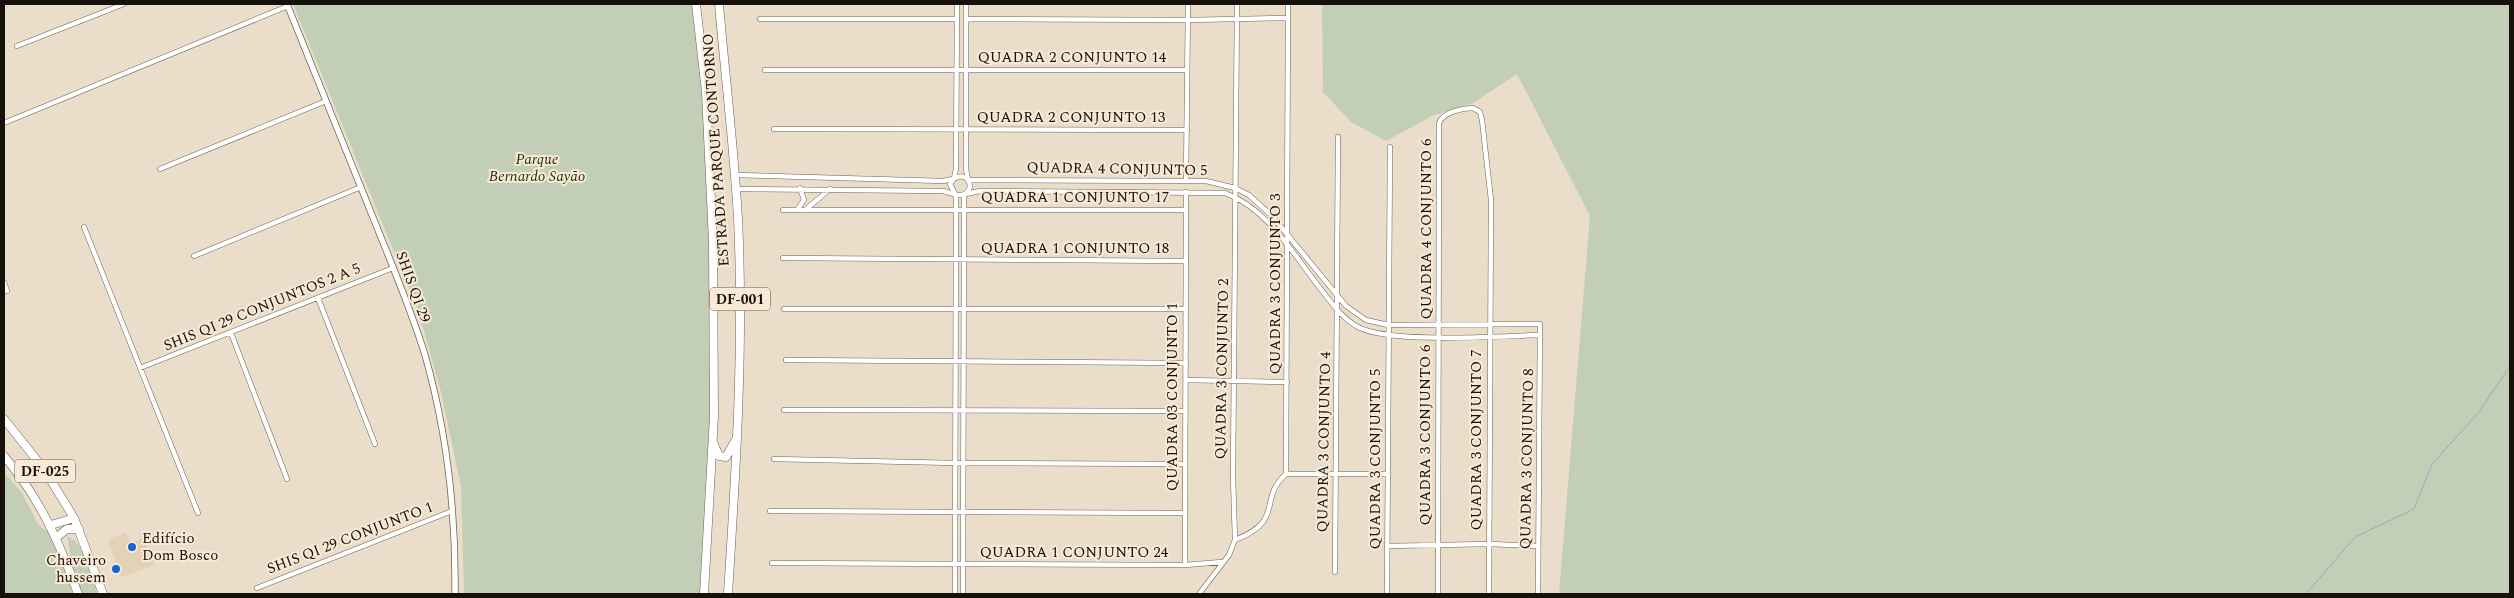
<svg xmlns="http://www.w3.org/2000/svg" width="2514" height="598" font-family="Spectral,serif">
	<style>
		.built { fill: #e3d2b7 }
		.green { fill: #c3ceb6 }
		.lines { fill: none; stroke-linecap: round; stroke-linejoin: round }
		.stream { stroke: #92aec2; stroke-width: 1 }
		.minor-casing { stroke: #6d6250; stroke-width: 5.5 }
		.tertiary-casing { stroke: #6d6250; stroke-width: 7 }
		.primary-casing { stroke: #6d6250; stroke-width: 9 }
		.minor { stroke: #fff; stroke-width: 4.5 }
		.tertiary { stroke: #fff; stroke-width: 5.5 }
		.primary { stroke: #fff; stroke-width: 8 }
		.poi-dot { fill: #1267d1; stroke: #f8ead6; stroke-width: 2 }
		.labels { text-anchor: middle; dominant-baseline: central; stroke-width: 4; stroke-linejoin: round; paint-order: stroke }
		.shield { fill: #f8ead6; stroke: #5a5247; stroke-width: 1 }
		.shield-label { font-size: 14px; font-weight: bold; fill: #16110a }
		.street-label { font-size: 15px; fill: #16110a; stroke: #f8ead6 }
		.park-label { font-size: 15px; font-style: italic; fill: #1f2f00; stroke: #f8ead6 }
		.poi-label { font-size: 15px; fill: #16110a; stroke: #f8ead6; text-anchor: start }
	</style>
	<rect width="100%" height="100%" fill="#eaddc9"/>
	<path class="built" d="M 125,532 L 131,543 L 144,538 L 155,565 L 121,577 L 108,540 Z"/>
	<path class="green" d="M 293,4 L 694,4 L 714,190 L 714,364 L 703,594 L 464,594 L 461,486 L 440,388 L 419,313 Z
		M 1322,4 L 2510,4 L 2510,594 L 1559,594 L 1590,216 L 1517,74 L 1473,103 L 1432,116 L 1386,141 L 1351,122 L 1323,92 Z
		M 4,472 L 22,493 L 37,522 L 43,529 L 49,532 L 57,547 L 55,557 L 59,565 L 66,566 L 72,561 L 67,537 C 82,537 91,577 96,589 L 96,594 L 78,594 L 70,583 L 72,594 L 4,594 Z"/>
	<g class="lines">
		<path class="stream" d="M 2306,594 L 2355,537 L 2414,509 L 2432,464 L 2479,412 L 2510,366"/>
		<g class="minor-casing">
			<path id="minor" d="M 966,4 L 966,169 L 968,179
				M 760,19 L 957,19
				M 966,19 L 1188,20 L 1288,18
				M 17,46 L 124,4
				M 765,70 L 1187,70
				M 4,123 L 288,6
				M 774,129 L 1187,130
				M 160,169 L 326,101
				M 735,175 L 943,181 L 953,179
				M 954,178 L 956,169 L 957,4
				M 968,180 L 1186,181 L 1206,181 L 1235,188 L 1249,195 L 1272,216 L 1346,306 L 1366,320 L 1388,325 L 1540,324 L 1538,594
				M 1186,181 L 1188,4
				M 736,189 L 943,191 C 954,193 964,201 970,187 C 969,174 956,173 950,184 L 955,194
				M 966,194 L 980,191 L 1225,193 C 1269,209 1295,257 1323,292 C 1333,305 1343,319 1358,327 C 1390,344 1500,336 1540,335
				M 783,210 L 1186,210
				M 797,210 L 804,200 L 800,188
				M 805,210 L 830,189
				M 84,227 L 198,513
				M 194,256 L 361,187
				M 783,258 L 1186,261
				M 4,282 L 7,291
				M 318,298 L 375,444
				M 784,309 L 1184,309
				M 231,333 L 287,479
				M 786,360 L 1186,363
				M 140,368 L 393,268
				M 1186,380 L 1287,382
				M 784,410 L 1185,411
				M 774,459 L 955,463 L 1185,464
				M 1286,474 L 1288,4
				M 770,511 L 1185,513
				M 1235,540 C 1286,520 1257,500 1286,474 L 1387,474
				M 1387,546 L 1489,544 L 1538,546
				M 772,563 L 1185,565 L 1222,562
				M 1185,565 L 1186,192
				M 1335,572 L 1338,137
				M 257,588 L 452,511
				M 955,594 L 956,195
				M 963,594 L 964,195
				M 1199,594 L 1229,555 L 1235,540 L 1233,476 L 1237,4
				M 1387,594 L 1390,147
				M 1438,594 L 1439,123 C 1443,112 1463,108 1473,108 L 1480,112 L 1482,120 L 1491,200 L 1489,594"/>
		</g>
		<g class="tertiary-casing">
			<path id="tertiary" d="M 287,4 C 315,73 342,142 370,210 C 389,258 410,306 425,355 C 447,432 456,515 455,594"/>
		</g>
		<g class="primary-casing">
			<path id="primary" d="M 696,4 L 706,92 L 713,242 L 714,416 L 704,594
				M 719,4 C 725,75 734,147 738,219 C 744,344 736,469 728,594
				M 4,419 L 44,469 L 74,518 L 103,594
				M 713,442 L 719,456 L 726,457 L 735,441
				M 4,456 C 39,497 60,543 78,594
				M 51,525 L 74,518
				M 57,537 L 67,529 L 79,529"/>
		</g>
		<use href="#minor" class="minor"/>
		<use href="#tertiary" class="tertiary"/>
		<use href="#primary" class="primary"/>
	</g>
	<g class="poi-dot">
		<circle cx="132" cy="547" r="5"/>
		<circle cx="116" cy="569" r="5"/>
	</g>
	<g class="labels">
		<g class="shield">
			<rect x="710" y="287.5" width="60" height="23" rx="4"/>
			<rect x="15" y="459.5" width="60" height="23" rx="4"/>
		</g>
		<g class="shield-label">
			<text x="740" y="299">DF-001</text>
			<text x="45" y="471">DF-025</text>
		</g>
		<g class="street-label">
			<text x="1072" y="57">QUADRA 2 CONJUNTO 14</text>
			<text x="1071" y="117">QUADRA 2 CONJUNTO 13</text>
			<text transform="translate(716 150) rotate(-94)">ESTRADA PARQUE CONTORNO</text>
			<text transform="translate(1117 169) rotate(1)">QUADRA 4 CONJUNTO 5</text>
			<text x="1075" y="197">QUADRA 1 CONJUNTO 17</text>
			<text transform="translate(1426 229) rotate(-90)">QUADRA 4 CONJUNTO 6</text>
			<text x="1075" y="248">QUADRA 1 CONJUNTO 18</text>
			<text transform="translate(1275 284) rotate(-90)">QUADRA 3 CONJUNTO 3</text>
			<text transform="translate(413 287) rotate(70)">SHIS QI 29</text>
			<text transform="translate(262 307) rotate(-22)">SHIS QI 29 CONJUNTOS 2 A 5</text>
			<text transform="translate(1222 369) rotate(-89)">QUADRA 3 CONJUNTO 2</text>
			<text transform="translate(1172 397) rotate(-90)">QUADRA 03 CONJUNTO 1</text>
			<text transform="translate(1425 435) rotate(-90)">QUADRA 3 CONJUNTO 6</text>
			<text transform="translate(1476 440) rotate(-90)">QUADRA 3 CONJUNTO 7</text>
			<text transform="translate(1324 442) rotate(-89)">QUADRA 3 CONJUNTO 4</text>
			<text transform="translate(1375 459) rotate(-90)">QUADRA 3 CONJUNTO 5</text>
			<text transform="translate(1527 459) rotate(-89)">QUADRA 3 CONJUNTO 8</text>
			<text transform="translate(350 538) rotate(-21)">SHIS QI 29 CONJUNTO 1</text>
			<text x="1074" y="552">QUADRA 1 CONJUNTO 24</text>
		</g>
		<g class="park-label">
			<text x="537" y="159">Parque<tspan x="537" dy="17">Bernardo Sayão</tspan></text>
		</g>
		<g class="poi-label">
			<text x="142" y="538">Edifício<tspan x="142" dy="17">Dom Bosco</tspan></text>
			<text x="106" y="560" text-anchor="end">Chaveiro<tspan x="106" dy="17">hussem</tspan></text>
		</g>
	</g>
	<rect width="2514" height="598" fill="none" stroke="#16110a" stroke-width="10"/>
</svg>
